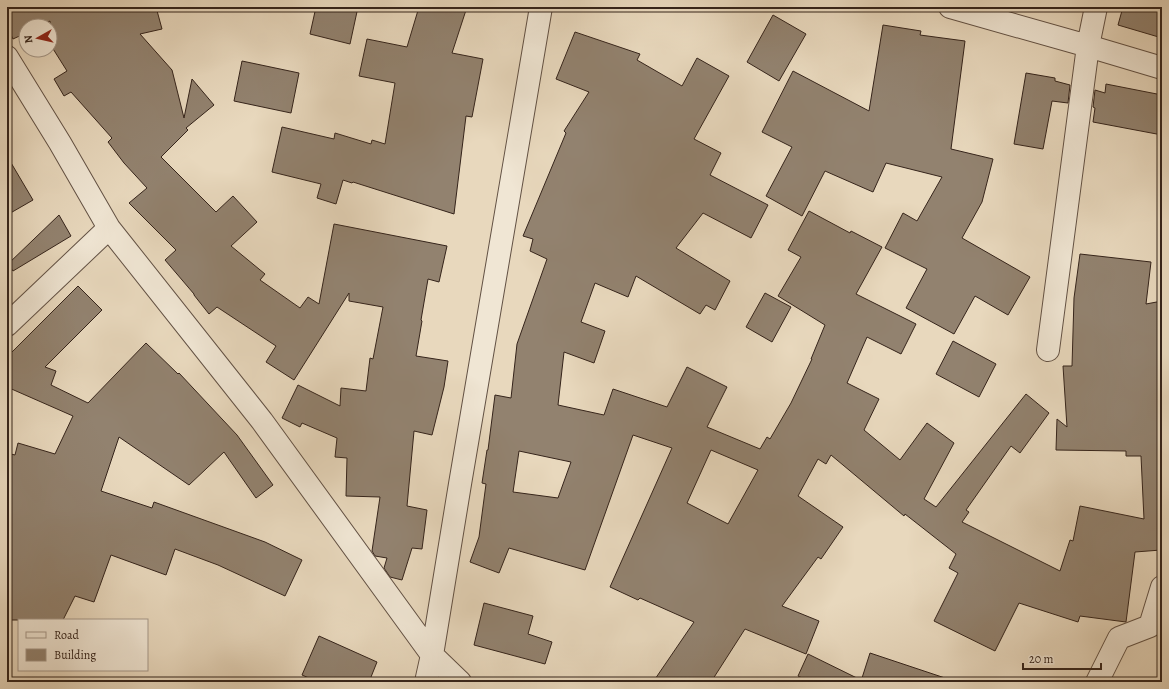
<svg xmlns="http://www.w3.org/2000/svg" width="1169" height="689" font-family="Alegreya,serif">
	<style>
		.building { fill: #92826f; stroke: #35241b; fill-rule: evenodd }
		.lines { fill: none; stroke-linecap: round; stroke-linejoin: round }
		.minor-casing { stroke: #625144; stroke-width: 24 }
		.minor { stroke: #f0e6d4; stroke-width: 22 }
	</style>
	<rect width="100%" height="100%" fill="#e8d8bd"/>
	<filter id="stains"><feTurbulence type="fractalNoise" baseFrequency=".005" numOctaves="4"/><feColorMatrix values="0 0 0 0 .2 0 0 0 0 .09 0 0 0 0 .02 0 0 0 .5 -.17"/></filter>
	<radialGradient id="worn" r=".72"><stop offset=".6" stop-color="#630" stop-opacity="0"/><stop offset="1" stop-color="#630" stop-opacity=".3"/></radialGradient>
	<path class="building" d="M 7,7 L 156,7 L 162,29 L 140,34 L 172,70 L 184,118 L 192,79 L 214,105 L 186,128 L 188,130 L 161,157 L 216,212 L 233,196 L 257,222 L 231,246 L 265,274 L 260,280 L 300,308 L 308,297 L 319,304 L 334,224 L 447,246 L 439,282 L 428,279 L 421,320 L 422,321 L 416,356 L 448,361 L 444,387 L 432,435 L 414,431 L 407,506 L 427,510 L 422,549 L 412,548 L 402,580 L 390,577 L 384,568 L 387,558 L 375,556 L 372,551 L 380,497 L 346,496 L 347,458 L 335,457 L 337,438 L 302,423 L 300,427 L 282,418 L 298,385 L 340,406 L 341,388 L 366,391 L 370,358 L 373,359 L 383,307 L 349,301 L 349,293 L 294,380 L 266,362 L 276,346 L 217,307 L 209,314 L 194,295 L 194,294 L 165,260 L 176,250 L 129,203 L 147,188 L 124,163 L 108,142 L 112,138 L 71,92 L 64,96 L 54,79 L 67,71 L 50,44 L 50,21 L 40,26 L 26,26 L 26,33 L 13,39 L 7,27 Z
		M 316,7 L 358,7 L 350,44 L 310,34 Z
		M 419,7 L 467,7 L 452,53 L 483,59 L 472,117 L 466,116 L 454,214 L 353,182 L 352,183 L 343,180 L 336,204 L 317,198 L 321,184 L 272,172 L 282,127 L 334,139 L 335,133 L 371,144 L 372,140 L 385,144 L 395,83 L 359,76 L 367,39 L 407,47 Z
		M 1123,7 L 1162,7 L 1162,38 L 1118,25 Z
		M 773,15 L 806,34 L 779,81 L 747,62 Z
		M 883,25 L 921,31 L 920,35 L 965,41 L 951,149 L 993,159 L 982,202 L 962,238 L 1030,277 L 1008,315 L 975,296 L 954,334 L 906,308 L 927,269 L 885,248 L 903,213 L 917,221 L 942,177 L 886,163 L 873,192 L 825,171 L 802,216 L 766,196 L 792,147 L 762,132 L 793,71 L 869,111 Z
		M 575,32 L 640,54 L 637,60 L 682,86 L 697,58 L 729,76 L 694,139 L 721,153 L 710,175 L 768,205 L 751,238 L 703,213 L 676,248 L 730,281 L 715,310 L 706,305 L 700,314 L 636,276 L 628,297 L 595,283 L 581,322 L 605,331 L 594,363 L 564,352 L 558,405 L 604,415 L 613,389 L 667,407 L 687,367 L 727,387 L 707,427 L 760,449 L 767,437 L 770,439 L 791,403 L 812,359 L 811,359 L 825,325 L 778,296 L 801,257 L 788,250 L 809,211 L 850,233 L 851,231 L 882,247 L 856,294 L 916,324 L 901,354 L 867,337 L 847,383 L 879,399 L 864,430 L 900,460 L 927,423 L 954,443 L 924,499 L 936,507 L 1026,394 L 1049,413 L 1020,453 L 1011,446 L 966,510 L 969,512 L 962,522 L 1060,571 L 1070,540 L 1073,541 L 1080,506 L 1144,519 L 1141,456 L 1126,456 L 1126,451 L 1056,450 L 1057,419 L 1067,427 L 1063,366 L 1072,366 L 1074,298 L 1080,254 L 1151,262 L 1146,304 L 1162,301 L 1161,550 L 1135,552 L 1126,622 L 1080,616 L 1078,622 L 1019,603 L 995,651 L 934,621 L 958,573 L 949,568 L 956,554 L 905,514 L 904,516 L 831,455 L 826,464 L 818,459 L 798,496 L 843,527 L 821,559 L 818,557 L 782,606 L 819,621 L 806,654 L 745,629 L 711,682 L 653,682 L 694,622 L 640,598 L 638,600 L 610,587 L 672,448 L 633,435 L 585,570 L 509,548 L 499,573 L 470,562 L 479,537 L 486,484 L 482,483 L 487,450 L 488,450 L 495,395 L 511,398 L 517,344 L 547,259 L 530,251 L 533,239 L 523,236 L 566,133 L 564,131 L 589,92 L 556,79 ZM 711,450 L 758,470 L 728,524 L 687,503 ZM 519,451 L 571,462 L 558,498 L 513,492 Z
		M 242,61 L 299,73 L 291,113 L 234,101 Z
		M 1026,73 L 1055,78 L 1055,81 L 1070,85 L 1068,103 L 1052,101 L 1043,149 L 1014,144 Z
		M 1106,84 L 1162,95 L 1162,135 L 1093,122 L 1095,108 L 1093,107 L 1095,90 L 1105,93 Z
		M 7,156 L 33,200 L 7,215 Z
		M 59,215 L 71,236 L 13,271 L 8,264 Z
		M 78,286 L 102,310 L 45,367 L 56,371 L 51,385 L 88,403 L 146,343 L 178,374 L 179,373 L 237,435 L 273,485 L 256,498 L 224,452 L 189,485 L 119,437 L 101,491 L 152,508 L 154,502 L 265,542 L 302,560 L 285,596 L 218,565 L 175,549 L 166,575 L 111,555 L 94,602 L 75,596 L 63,620 L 7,620 L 7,453 L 15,455 L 18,443 L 55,454 L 73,416 L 7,387 L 7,357 Z
		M 765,293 L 791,307 L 772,342 L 746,327 Z
		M 953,341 L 996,364 L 979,397 L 936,374 Z
		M 484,603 L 533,616 L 528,634 L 552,642 L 545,664 L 474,645 Z
		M 319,636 L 377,662 L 369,682 L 318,682 L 302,675 Z
		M 870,653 L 945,678 L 944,682 L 874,682 L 862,678 Z
		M 808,654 L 865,682 L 810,682 L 798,676 Z"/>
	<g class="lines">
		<g class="minor-casing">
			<path id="minor" d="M 950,7 L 1088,46 L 1162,68
				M 7,57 L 60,143 L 109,228 L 262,421 L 432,655 L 460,682
				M 7,325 L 109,228
				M 1048,350 L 1088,46 L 1096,7
				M 426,682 L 432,655 L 460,484 L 541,7
				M 1097,682 L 1119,638 L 1150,626 L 1162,587"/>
		</g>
		<use href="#minor" class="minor"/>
	</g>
	<rect width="1169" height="689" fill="none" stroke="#e8d8bd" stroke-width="24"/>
	<rect x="8" y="8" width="1153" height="673" fill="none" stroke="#35241b" stroke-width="2"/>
	<rect x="12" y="12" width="1145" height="665" fill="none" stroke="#35241b"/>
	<rect x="18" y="619" width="130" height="52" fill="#f0e6d4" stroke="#a5988a"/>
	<rect x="26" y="632" width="20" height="6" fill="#f0e6d4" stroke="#a5988a"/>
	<text x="54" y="639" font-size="12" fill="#35241b">Road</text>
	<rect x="26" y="649" width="20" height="12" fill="#92826f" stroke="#a5988a"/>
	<text x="54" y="659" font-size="12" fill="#35241b">Building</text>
	<g transform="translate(38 38) rotate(262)"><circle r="19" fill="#f0e6d4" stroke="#a5988a"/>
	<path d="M0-3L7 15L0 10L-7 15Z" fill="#8f2418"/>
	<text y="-6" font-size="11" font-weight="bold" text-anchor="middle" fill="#35241b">N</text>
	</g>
	<path d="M1023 663v6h78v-6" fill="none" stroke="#35241b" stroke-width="2"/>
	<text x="1029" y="663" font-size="12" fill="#35241b" stroke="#f0e6d4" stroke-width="3" paint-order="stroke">20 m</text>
	<rect width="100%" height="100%" filter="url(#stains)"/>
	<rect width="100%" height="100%" fill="url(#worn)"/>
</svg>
